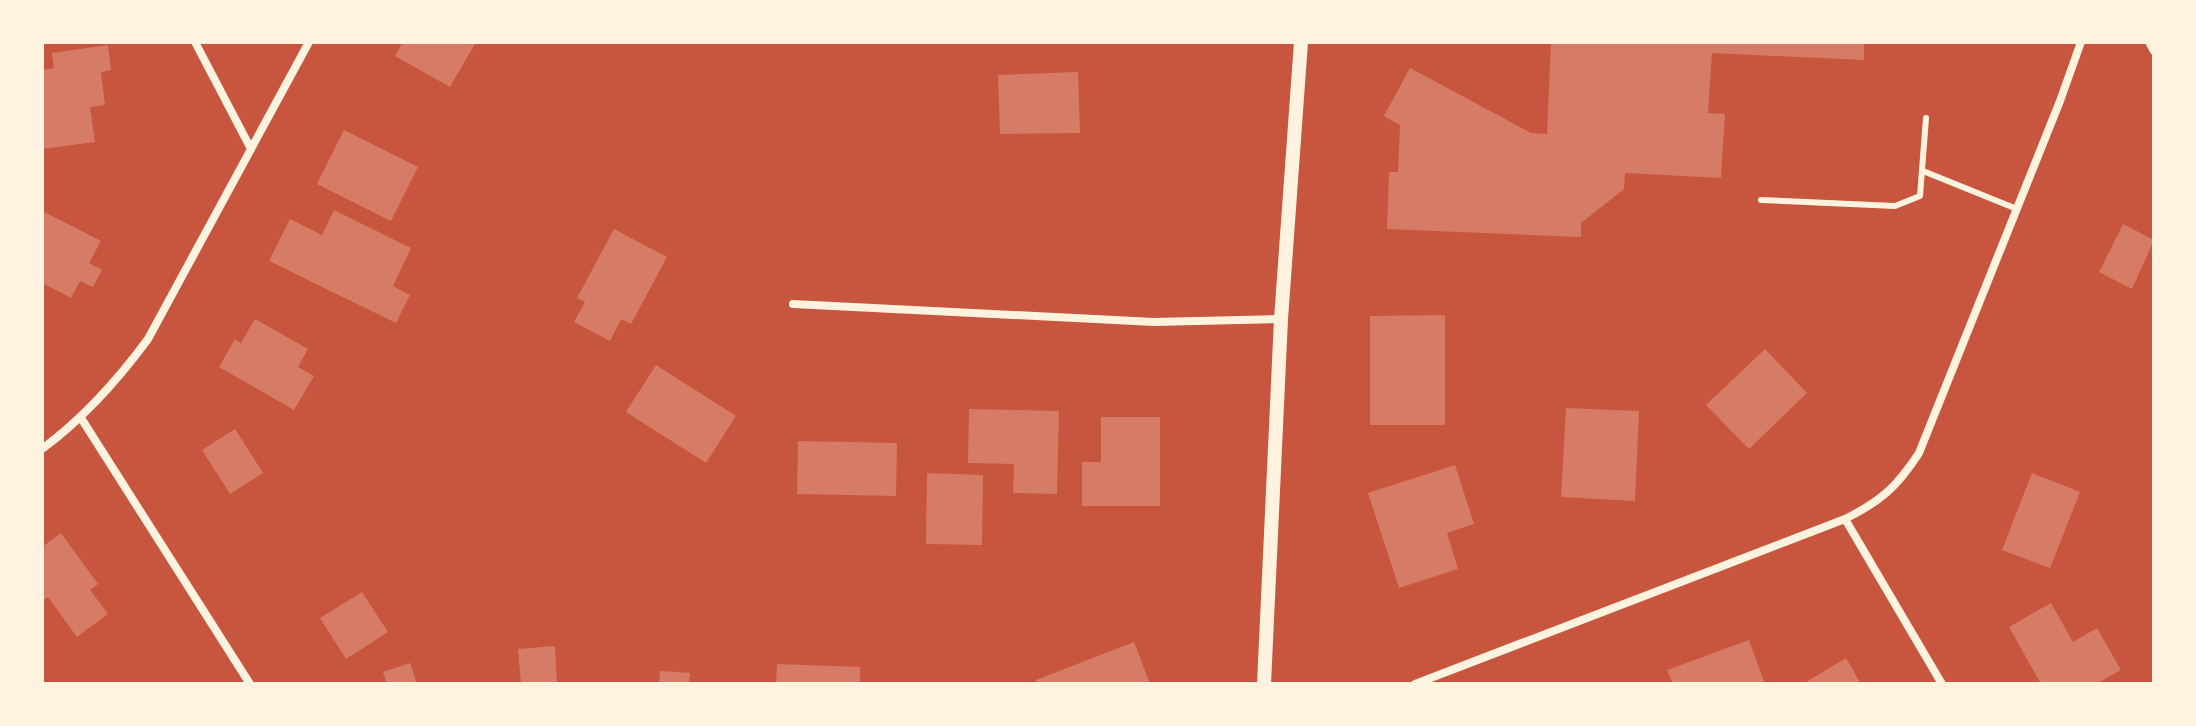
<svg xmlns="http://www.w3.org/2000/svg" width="2196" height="726" font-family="'Golos Text',sans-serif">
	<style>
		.building { fill: #d67c66 }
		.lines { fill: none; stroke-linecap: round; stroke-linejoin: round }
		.service { stroke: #fff3e0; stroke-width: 6 }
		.minor { stroke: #fff3e0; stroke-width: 8 }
		.tertiary { stroke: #fff3e0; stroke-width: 14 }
	</style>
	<rect width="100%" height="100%" fill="#c8553d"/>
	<path class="building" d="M 403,42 L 476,42 L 450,87 L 395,56 Z
		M 1551,42 L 1864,42 L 1864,60 L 1712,53 L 1708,113 L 1725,114 L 1721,178 L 1625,173 L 1624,189 L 1581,223 L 1581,237 L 1387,229 L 1389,172 L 1398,172 L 1400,125 L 1384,116 L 1410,68 L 1531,133 L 1547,134 Z
		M 108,45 L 111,70 L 101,72 L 105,105 L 90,107 L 95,142 L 42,149 L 42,70 L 54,68 L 52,53 Z
		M 1078,72 L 1080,133 L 1000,134 L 998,75 Z
		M 344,130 L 418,167 L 391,221 L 317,184 Z
		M 334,210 L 411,248 L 393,286 L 410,295 L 396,323 L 269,261 L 290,219 L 322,235 Z
		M 42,211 L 101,241 L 89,263 L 102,270 L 93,287 L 80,281 L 71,298 L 42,283 Z
		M 2123,224 L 2154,240 L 2132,289 L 2099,272 Z
		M 614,229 L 667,257 L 631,324 L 621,319 L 610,341 L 574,322 L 585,302 L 577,298 Z
		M 1445,315 L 1445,425 L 1370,425 L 1370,316 Z
		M 255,319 L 308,349 L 298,367 L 314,376 L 294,410 L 219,367 L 235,339 L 241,343 Z
		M 1765,349 L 1807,393 L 1749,449 L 1706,405 Z
		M 656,365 L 736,416 L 706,463 L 626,412 Z
		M 1566,408 L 1639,411 L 1635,501 L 1561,497 Z
		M 969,409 L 1059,411 L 1057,494 L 1013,493 L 1014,464 L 968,463 Z
		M 1101,417 L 1160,417 L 1160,506 L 1082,506 L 1082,462 L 1101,462 Z
		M 235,429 L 263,473 L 230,494 L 202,450 Z
		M 798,441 L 897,443 L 896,496 L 797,494 Z
		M 1455,465 L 1474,524 L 1447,533 L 1458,569 L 1399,588 L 1368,493 Z
		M 927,473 L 983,475 L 982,545 L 926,544 Z
		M 2032,473 L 2080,492 L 2050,568 L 2002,550 Z
		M 61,533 L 98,584 L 90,590 L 108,614 L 77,637 L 48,597 L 42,601 L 42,547 Z
		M 362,592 L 388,632 L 346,659 L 320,618 Z
		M 2051,603 L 2073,642 L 2097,628 L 2121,670 L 2096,684 L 2041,684 L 2009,627 Z
		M 1749,640 L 1765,684 L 1673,684 L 1667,670 Z
		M 1134,642 L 1150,684 L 1037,684 L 1036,680 Z
		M 555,646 L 557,684 L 521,684 L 518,649 Z
		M 1846,658 L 1861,684 L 1807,684 L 1806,682 Z
		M 410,663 L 417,684 L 387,684 L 383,672 Z
		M 777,664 L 860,667 L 860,684 L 776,684 Z
		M 660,671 L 690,673 L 689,684 L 659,684 Z"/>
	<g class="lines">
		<path class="service" d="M 1923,171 L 2017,209
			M 1761,200 L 1895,206 L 1920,196 L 1926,118"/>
		<path class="minor" d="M 195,42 L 251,149
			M 2149,42 L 2154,51
			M 793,304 L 1154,322 L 1281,319
			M 81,418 L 250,684
			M 42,449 C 84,418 117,381 148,339 L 309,42
			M 1845,519 L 1942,684
			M 1415,684 L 1845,519 C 1881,501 1897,487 1919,453 L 2060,101 L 2081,42"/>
		<path class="tertiary" d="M 1264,684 L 1281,319 L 1301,42"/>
	</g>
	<rect width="2196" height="726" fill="none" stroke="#fff3e0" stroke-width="88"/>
</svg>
